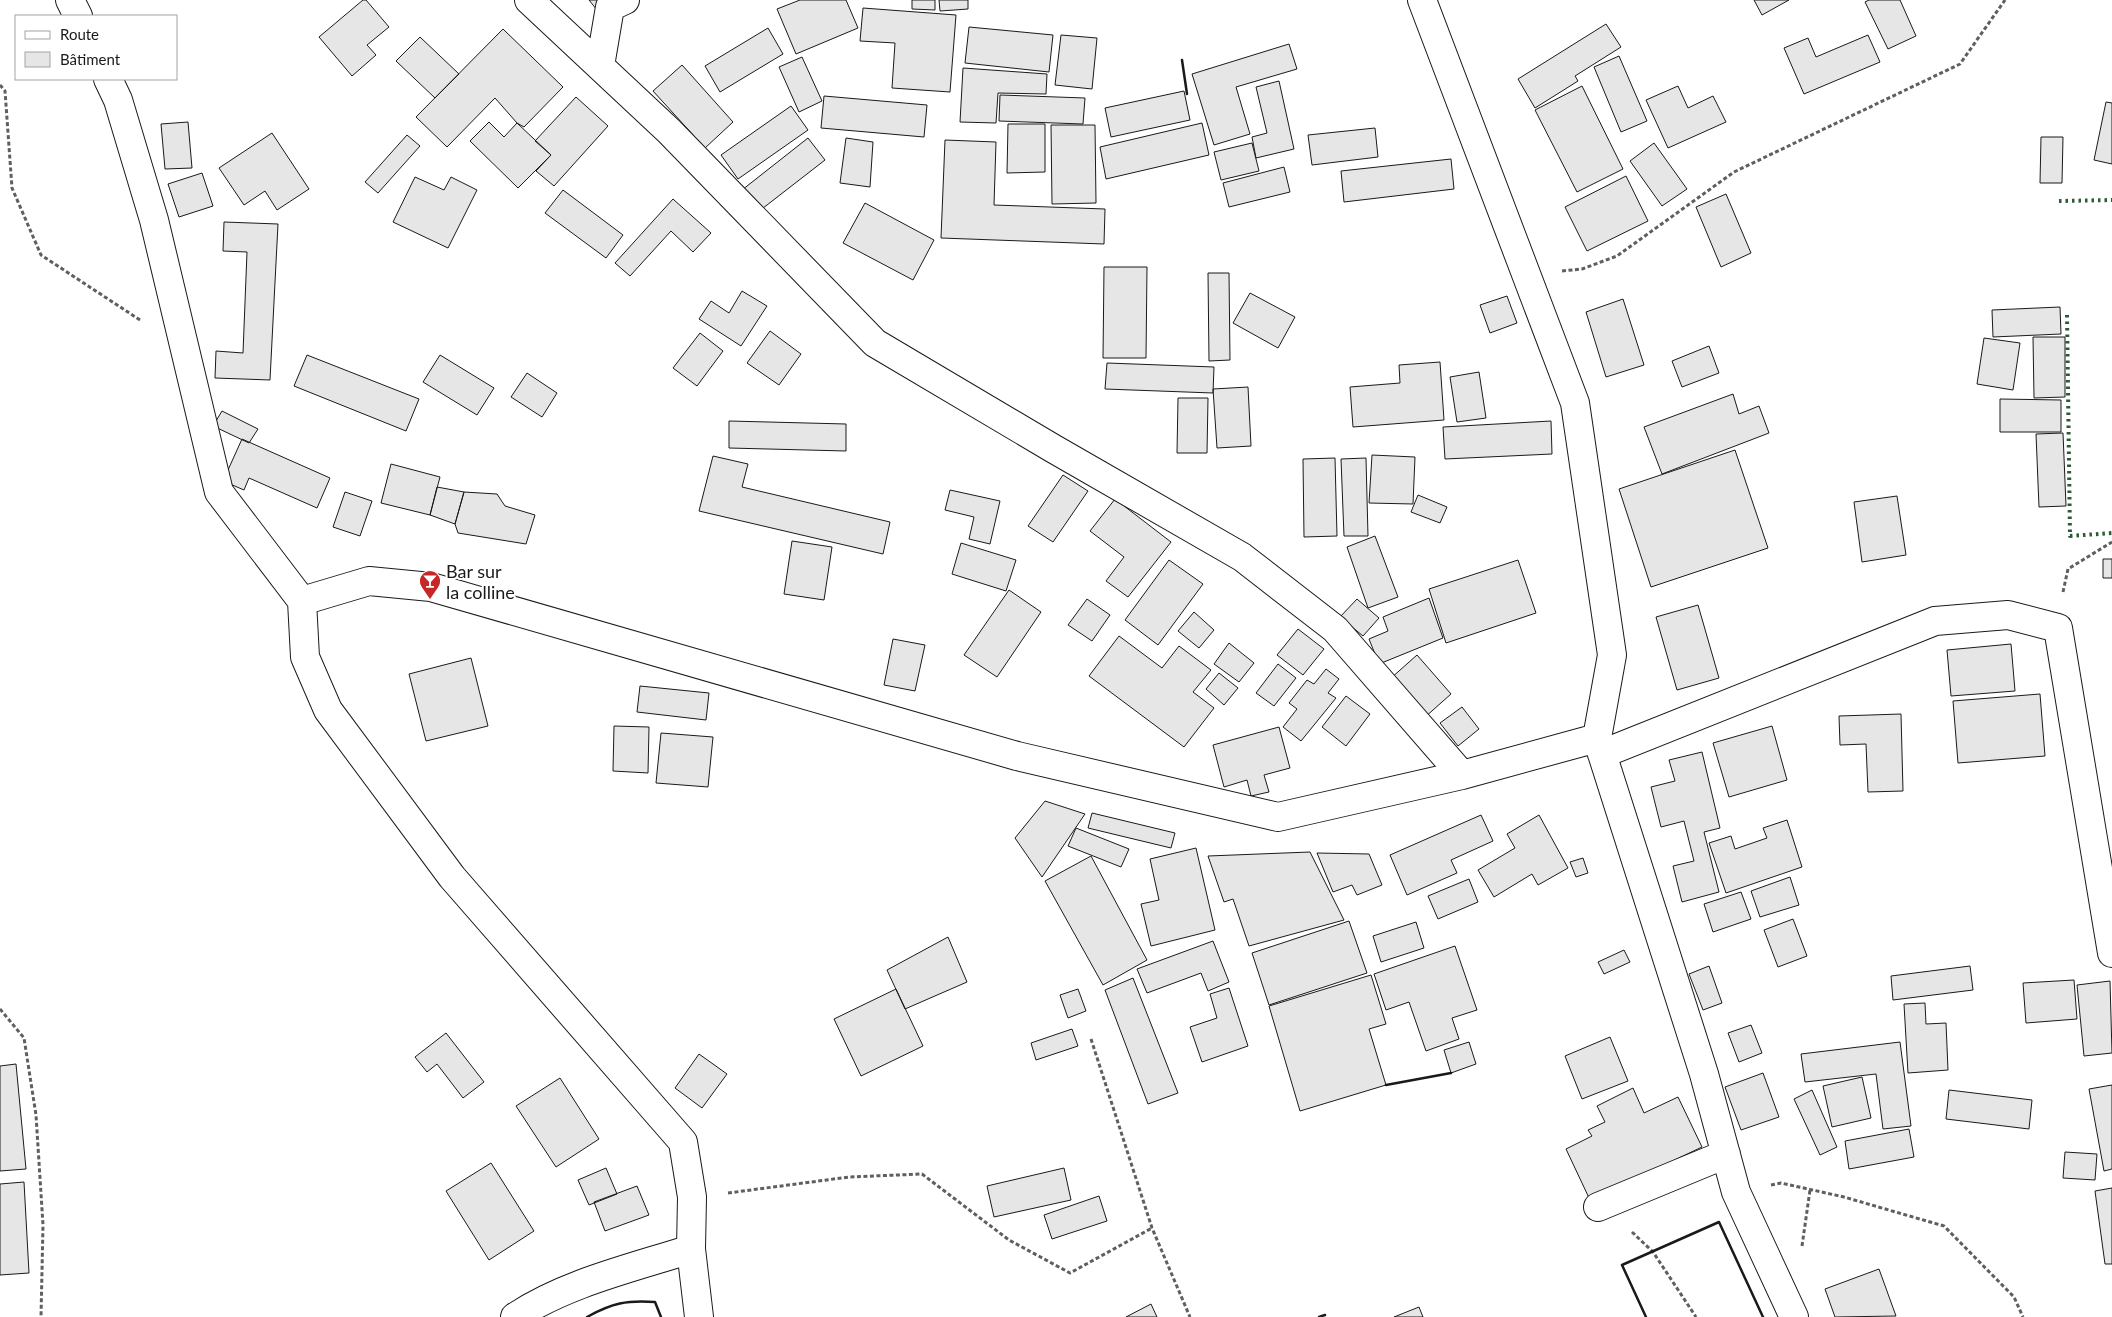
<svg xmlns="http://www.w3.org/2000/svg" width="2112" height="1317" font-family="Lato,sans-serif">
	<style>
		.building { fill: #e6e6e6; stroke: #1a1a1a }
		.lines { fill: none; stroke-linecap: round; stroke-linejoin: round }
		.minor-casing { stroke: #1a1a1a; stroke-width: 30 }
		.path { stroke: #5f5f5f; stroke-width: 3; stroke-dasharray: 4 2.5; stroke-linecap: butt }
		.minor { stroke: #fff; stroke-width: 28 }
		.hedge { stroke: #2b5a34; stroke-width: 4; stroke-dasharray: 2.5 4; stroke-linecap: butt }
		.wall { stroke: #1a1a1a; stroke-width: 2.5 }
		.labels { text-anchor: middle; dominant-baseline: central; stroke-width: 4; stroke-linejoin: round; paint-order: stroke }
		.poi-label { font-size: 18px; fill: #1a1a1a; stroke: #fff; text-anchor: start }
	</style>
	<rect width="100%" height="100%" fill="#fff"/>
	<path class="building" d="M 363,0 L 366,0 L 389,27 L 367,45 L 376,55 L 352,76 L 319,37 Z
		M 589,0 L 608,0 L 597,10 Z
		M 800,0 L 846,0 L 858,28 L 796,54 L 777,9 Z
		M 912,0 L 935,0 L 935,10 L 912,9 Z
		M 939,0 L 968,0 L 968,9 L 940,11 Z
		M 1754,0 L 1789,0 L 1762,15 Z
		M 1869,0 L 1900,0 L 1916,36 L 1888,49 L 1865,2 Z
		M 863,8 L 956,15 L 950,92 L 892,88 L 895,43 L 860,41 Z
		M 1606,24 L 1621,47 L 1575,76 L 1578,81 L 1535,108 L 1518,79 Z
		M 969,27 L 1053,35 L 1049,72 L 965,63 Z
		M 768,28 L 783,54 L 720,92 L 705,66 Z
		M 503,29 L 563,87 L 524,127 L 517,123 L 495,98 L 447,147 L 416,117 Z
		M 1061,35 L 1097,38 L 1092,89 L 1055,85 Z
		M 1868,35 L 1880,62 L 1804,94 L 1784,48 L 1808,38 L 1816,57 Z
		M 420,37 L 459,74 L 435,98 L 396,61 Z
		M 1289,44 L 1297,69 L 1236,87 L 1250,134 L 1214,145 L 1192,74 Z
		M 1619,56 L 1647,121 L 1621,132 L 1594,67 Z
		M 802,57 L 822,101 L 799,112 L 779,67 Z
		M 682,65 L 733,122 L 705,148 L 653,91 Z
		M 963,68 L 1047,74 L 1046,94 L 998,93 L 996,123 L 960,122 Z
		M 1279,81 L 1294,149 L 1256,158 L 1252,137 L 1267,133 L 1256,87 Z
		M 1582,86 L 1623,169 L 1577,192 L 1535,110 Z
		M 1678,86 L 1688,108 L 1713,96 L 1726,122 L 1668,148 L 1646,100 Z
		M 1184,91 L 1190,120 L 1111,137 L 1105,108 Z
		M 1000,95 L 1085,98 L 1083,124 L 999,121 Z
		M 824,96 L 927,105 L 924,137 L 821,128 Z
		M 576,97 L 608,126 L 554,186 L 536,171 L 551,155 L 535,141 Z
		M 2106,102 L 2112,103 L 2112,164 L 2094,160 Z
		M 791,106 L 808,130 L 738,179 L 721,155 Z
		M 188,122 L 192,168 L 165,169 L 161,124 Z
		M 489,122 L 504,137 L 517,123 L 551,155 L 518,188 L 470,141 Z
		M 1202,123 L 1209,155 L 1106,179 L 1100,147 Z
		M 1008,124 L 1045,124 L 1045,172 L 1007,173 Z
		M 1051,125 L 1095,125 L 1096,203 L 1052,204 Z
		M 1375,128 L 1378,157 L 1312,165 L 1308,135 Z
		M 272,133 L 309,189 L 277,210 L 265,191 L 244,205 L 219,168 Z
		M 407,135 L 420,146 L 378,193 L 365,182 Z
		M 2041,137 L 2063,137 L 2062,183 L 2040,183 Z
		M 808,138 L 825,160 L 758,212 L 742,190 Z
		M 846,138 L 873,142 L 870,187 L 840,183 Z
		M 945,140 L 996,142 L 994,205 L 1105,209 L 1104,244 L 941,238 Z
		M 1252,143 L 1259,171 L 1221,180 L 1214,152 Z
		M 1654,143 L 1687,189 L 1662,206 L 1630,161 Z
		M 1451,159 L 1454,189 L 1344,202 L 1341,171 Z
		M 1284,167 L 1290,192 L 1229,207 L 1223,183 Z
		M 202,173 L 213,206 L 179,217 L 168,184 Z
		M 1626,176 L 1648,221 L 1587,251 L 1565,207 Z
		M 415,177 L 444,190 L 451,177 L 477,190 L 448,248 L 393,222 Z
		M 563,190 L 623,235 L 606,258 L 545,213 Z
		M 1726,194 L 1751,253 L 1721,267 L 1696,207 Z
		M 673,199 L 711,233 L 693,252 L 671,231 L 630,276 L 615,263 Z
		M 865,203 L 934,240 L 913,280 L 843,243 Z
		M 224,222 L 278,224 L 270,380 L 215,378 L 216,351 L 243,353 L 247,252 L 223,251 Z
		M 1104,267 L 1147,267 L 1146,358 L 1103,358 Z
		M 1208,273 L 1229,273 L 1230,360 L 1209,361 Z
		M 742,291 L 767,306 L 741,346 L 699,319 L 711,301 L 729,313 Z
		M 1250,293 L 1295,317 L 1278,348 L 1233,323 Z
		M 1507,296 L 1517,323 L 1490,333 L 1480,305 Z
		M 1623,299 L 1644,365 L 1606,377 L 1586,312 Z
		M 2060,307 L 2061,334 L 1993,337 L 1992,310 Z
		M 770,331 L 801,354 L 779,385 L 747,363 Z
		M 700,333 L 723,351 L 697,386 L 673,368 Z
		M 2033,337 L 2065,337 L 2065,397 L 2034,398 Z
		M 1984,338 L 2020,343 L 2013,390 L 1977,384 Z
		M 1709,346 L 1719,373 L 1682,387 L 1672,361 Z
		M 307,355 L 419,399 L 406,431 L 294,386 Z
		M 440,355 L 494,388 L 477,415 L 423,382 Z
		M 1440,362 L 1444,420 L 1353,427 L 1350,387 L 1400,383 L 1399,365 Z
		M 1107,363 L 1214,367 L 1213,393 L 1105,389 Z
		M 1479,372 L 1486,418 L 1457,422 L 1450,377 Z
		M 527,373 L 557,393 L 542,417 L 511,397 Z
		M 1248,387 L 1251,446 L 1217,448 L 1213,389 Z
		M 1733,394 L 1739,414 L 1759,406 L 1769,433 L 1662,474 L 1644,427 Z
		M 1178,398 L 1208,398 L 1207,453 L 1177,453 Z
		M 2000,399 L 2061,400 L 2061,432 L 2000,432 Z
		M 222,411 L 258,429 L 249,443 L 213,426 Z
		M 729,421 L 846,424 L 846,451 L 729,448 Z
		M 1551,421 L 1552,454 L 1445,459 L 1443,427 Z
		M 2063,433 L 2066,506 L 2039,507 L 2036,434 Z
		M 242,439 L 330,478 L 317,508 L 249,478 L 244,490 L 223,481 Z
		M 1735,450 L 1768,548 L 1651,587 L 1619,489 Z
		M 1372,455 L 1415,457 L 1413,504 L 1369,503 Z
		M 713,456 L 748,464 L 742,487 L 890,522 L 883,554 L 699,511 Z
		M 1335,458 L 1337,536 L 1304,537 L 1303,459 Z
		M 1366,458 L 1368,536 L 1344,536 L 1341,459 Z
		M 391,464 L 440,477 L 430,515 L 381,503 Z
		M 1063,475 L 1088,491 L 1053,542 L 1028,526 Z
		M 437,487 L 464,492 L 455,524 L 430,515 Z
		M 950,490 L 1000,501 L 990,544 L 969,539 L 974,517 L 945,510 Z
		M 345,492 L 372,501 L 360,536 L 333,527 Z
		M 464,492 L 497,494 L 505,506 L 535,515 L 526,544 L 458,533 L 455,524 Z
		M 1418,495 L 1447,507 L 1440,523 L 1411,512 Z
		M 1897,496 L 1906,555 L 1862,562 L 1854,502 Z
		M 1115,499 L 1171,542 L 1128,597 L 1106,581 L 1124,557 L 1090,531 Z
		M 1375,536 L 1398,597 L 1368,608 L 1347,547 Z
		M 792,541 L 832,547 L 824,600 L 784,594 Z
		M 961,543 L 1016,560 L 1006,591 L 952,574 Z
		M 2103,559 L 2112,559 L 2112,578 L 2103,578 Z
		M 1169,560 L 1203,584 L 1158,645 L 1125,620 Z
		M 1518,560 L 1536,613 L 1446,643 L 1429,589 Z
		M 1009,590 L 1041,612 L 997,677 L 964,655 Z
		M 1429,598 L 1443,638 L 1379,664 L 1369,639 L 1388,631 L 1383,617 Z
		M 1087,599 L 1110,615 L 1092,641 L 1068,625 Z
		M 1357,599 L 1379,618 L 1363,636 L 1340,617 Z
		M 1698,605 L 1719,678 L 1677,690 L 1656,617 Z
		M 1194,612 L 1214,630 L 1199,648 L 1178,631 Z
		M 1298,629 L 1324,649 L 1303,675 L 1277,655 Z
		M 1119,636 L 1162,668 L 1179,646 L 1211,670 L 1193,692 L 1214,708 L 1184,747 L 1089,676 Z
		M 893,639 L 925,645 L 915,691 L 884,685 Z
		M 1229,643 L 1254,663 L 1239,682 L 1214,664 Z
		M 2011,644 L 2015,691 L 1951,696 L 1947,650 Z
		M 1417,655 L 1451,694 L 1424,718 L 1390,679 Z
		M 471,658 L 488,726 L 426,741 L 409,674 Z
		M 1278,664 L 1296,678 L 1274,706 L 1256,693 Z
		M 1326,669 L 1339,679 L 1328,693 L 1336,698 L 1301,741 L 1283,727 L 1297,709 L 1289,703 L 1307,680 L 1314,684 Z
		M 1219,673 L 1238,688 L 1224,705 L 1206,689 Z
		M 640,686 L 709,693 L 706,720 L 637,712 Z
		M 2040,694 L 2045,756 L 1958,763 L 1953,701 Z
		M 1346,696 L 1370,714 L 1346,746 L 1322,727 Z
		M 1462,707 L 1479,729 L 1458,746 L 1440,723 Z
		M 1901,714 L 1903,791 L 1868,792 L 1866,744 L 1840,745 L 1839,716 Z
		M 614,726 L 649,727 L 648,773 L 613,771 Z
		M 1772,726 L 1787,780 L 1729,797 L 1713,743 Z
		M 1279,727 L 1290,768 L 1264,775 L 1269,792 L 1251,796 L 1247,780 L 1224,787 L 1213,745 Z
		M 661,733 L 713,737 L 708,787 L 656,783 Z
		M 1702,752 L 1720,828 L 1704,832 L 1719,892 L 1682,902 L 1673,866 L 1694,861 L 1684,821 L 1661,827 L 1651,787 L 1675,781 L 1669,760 Z
		M 1045,801 L 1085,814 L 1042,877 L 1015,838 Z
		M 1092,813 L 1175,833 L 1171,848 L 1088,828 Z
		M 1481,815 L 1493,841 L 1451,860 L 1457,873 L 1407,895 L 1390,855 Z
		M 1539,815 L 1568,868 L 1538,885 L 1532,874 L 1494,897 L 1478,870 L 1515,848 L 1507,834 Z
		M 1787,820 L 1802,867 L 1726,893 L 1709,843 L 1731,836 L 1735,849 L 1767,838 L 1763,828 Z
		M 1076,828 L 1129,849 L 1121,867 L 1068,846 Z
		M 1196,848 L 1215,930 L 1151,946 L 1141,904 L 1159,900 L 1150,859 Z
		M 1310,852 L 1344,920 L 1249,946 L 1233,899 L 1224,902 L 1208,856 Z
		M 1317,853 L 1369,854 L 1382,885 L 1357,895 L 1352,885 L 1333,892 Z
		M 1091,856 L 1147,960 L 1103,985 L 1045,881 Z
		M 1583,858 L 1588,873 L 1576,877 L 1570,862 Z
		M 1790,877 L 1799,905 L 1760,917 L 1751,891 Z
		M 1469,879 L 1478,902 L 1438,919 L 1428,896 Z
		M 1741,892 L 1751,919 L 1713,932 L 1704,904 Z
		M 1793,919 L 1807,956 L 1778,967 L 1764,930 Z
		M 1349,921 L 1367,973 L 1269,1005 L 1252,953 Z
		M 1416,922 L 1424,948 L 1381,962 L 1373,936 Z
		M 948,937 L 967,982 L 905,1009 L 887,970 Z
		M 1213,941 L 1229,982 L 1208,991 L 1201,973 L 1147,993 L 1137,969 Z
		M 1455,946 L 1477,1010 L 1452,1018 L 1459,1039 L 1426,1051 L 1409,1002 L 1386,1010 L 1374,974 Z
		M 1624,950 L 1630,962 L 1604,974 L 1598,962 Z
		M 1709,966 L 1722,1003 L 1703,1010 L 1689,974 Z
		M 1970,966 L 1973,990 L 1893,1000 L 1891,976 Z
		M 1371,975 L 1386,1024 L 1369,1029 L 1386,1085 L 1300,1111 L 1269,1006 Z
		M 1133,978 L 1178,1093 L 1148,1104 L 1105,990 Z
		M 2074,980 L 2077,1019 L 2026,1023 L 2023,983 Z
		M 2110,981 L 2112,1053 L 2084,1056 L 2077,985 Z
		M 1229,988 L 1248,1046 L 1202,1062 L 1190,1027 L 1217,1018 L 1210,994 Z
		M 896,989 L 923,1046 L 861,1076 L 834,1019 Z
		M 1078,989 L 1086,1011 L 1068,1018 L 1060,995 Z
		M 1925,1003 L 1926,1024 L 1946,1023 L 1948,1070 L 1908,1073 L 1904,1004 Z
		M 1751,1025 L 1762,1053 L 1739,1062 L 1728,1033 Z
		M 1072,1029 L 1078,1046 L 1036,1060 L 1031,1043 Z
		M 446,1033 L 484,1082 L 463,1098 L 437,1064 L 427,1072 L 415,1057 Z
		M 1610,1037 L 1628,1081 L 1582,1099 L 1565,1056 Z
		M 1469,1042 L 1476,1064 L 1451,1073 L 1444,1050 Z
		M 1900,1042 L 1911,1126 L 1883,1129 L 1876,1074 L 1805,1082 L 1801,1054 Z
		M 699,1054 L 727,1074 L 702,1108 L 675,1088 Z
		M 16,1064 L 26,1169 L 0,1171 L 0,1066 Z
		M 1763,1073 L 1779,1117 L 1741,1130 L 1725,1087 Z
		M 1862,1077 L 1871,1118 L 1832,1127 L 1823,1086 Z
		M 560,1078 L 599,1139 L 556,1167 L 516,1106 Z
		M 2112,1085 L 2112,1169 L 2104,1171 L 2089,1089 Z
		M 1633,1088 L 1644,1113 L 1678,1097 L 1702,1147 L 1590,1200 L 1566,1149 L 1592,1136 L 1588,1130 L 1605,1122 L 1597,1106 Z
		M 1812,1090 L 1837,1147 L 1820,1155 L 1794,1099 Z
		M 1949,1090 L 2032,1100 L 2029,1129 L 1946,1119 Z
		M 1909,1129 L 1914,1157 L 1849,1169 L 1845,1141 Z
		M 2065,1152 L 2097,1154 L 2095,1180 L 2063,1178 Z
		M 491,1163 L 534,1231 L 489,1260 L 446,1191 Z
		M 606,1168 L 617,1194 L 589,1205 L 578,1180 Z
		M 1064,1168 L 1071,1200 L 994,1217 L 987,1186 Z
		M 24,1182 L 29,1273 L 0,1275 L 0,1184 Z
		M 637,1186 L 649,1215 L 605,1231 L 594,1202 Z
		M 2112,1188 L 2112,1264 L 2105,1264 L 2095,1191 Z
		M 1099,1196 L 1107,1221 L 1052,1239 L 1044,1215 Z
		M 1879,1269 L 1896,1316 L 1835,1317 L 1825,1289 Z
		M 1151,1304 L 1157,1317 L 1126,1317 Z
		M 1419,1307 L 1423,1317 L 1394,1317 Z"/>
	<g class="lines">
		<g class="minor-casing">
			<path id="minor" d="M 70,0 L 78,16
				M 529,0 L 669,131 L 875,343 L 1054,449 L 1242,557 L 1335,629 L 1462,775
				M 600,66 L 610,7 L 625,0
				M 108,79 L 118,100 L 154,220 L 219,492 L 302,601 L 305,657 L 328,710 L 452,877 L 683,1142 L 692,1197 L 691,1249 L 699,1317
				M 302,601 L 369,581 L 431,587 L 1017,756 L 1278,817 L 1462,775 L 1597,738 L 1612,655 L 1575,403 L 1422,0
				M 1597,738 L 1704,1074 L 1736,1192 L 1794,1317
				M 1602,754 L 1935,621 L 2008,615 L 2058,628 L 2112,953
				M 1598,1207 L 1726,1154
				M 515,1317 C 566,1283 632,1268 691,1249"/>
		</g>
		<path class="path" d="M 0,85 L 5,91 L 12,188 L 41,255 L 140,320
			M 1562,271 L 1582,269 L 1617,256 L 1734,172 L 1960,64 L 2005,0
			M 2063,592 L 2068,569 L 2112,542
			M 0,1009 L 24,1038 L 36,1115 L 43,1225 L 41,1317
			M 1091,1039 L 1152,1228 L 1190,1317
			M 1771,1185 L 1781,1183 L 1844,1197 L 1944,1226 L 2014,1297 L 2023,1317
			M 728,1193 L 849,1177 L 922,1174 L 1009,1240 L 1070,1273 L 1152,1228
			M 1632,1232 L 1653,1252 L 1696,1317
			M 1802,1246 L 1810,1190"/>
		<use href="#minor" class="minor"/>
		<path class="hedge" d="M 2059,201 L 2112,200
			M 2067,315 L 2070,536 L 2112,533"/>
		<path class="wall" d="M 1182,60 L 1187,94
			M 1386,1085 L 1451,1073
			M 587,1317 C 612,1303 627,1300 655,1302 L 661,1317
			M 1319,1317 L 1325,1315
			M 1646,1317 L 1622,1265 L 1719,1222 L 1763,1317"/>
	</g>
	<defs>
		<g id="bar-pin" transform="scale(1.125)"><path d="M0 17L-7.5 6A9.5 9.5 0 1 1 7.5 6Z" fill="#c62828" stroke="#fff"/><path d="M-6-5H6L.8 .8V4.5H3.5V6h-7V4.5H-.8V.8Z" fill="#fff"/></g>
	</defs>
	<g fill-rule="evenodd">
		<use href="#bar-pin" x="430" y="581"/>
	</g>
	<g class="labels">
		<g class="poi-label">
			<text x="446" y="571">Bar sur<tspan x="446" dy="21">la colline</tspan></text>
		</g>
	</g>
	<rect x="15" y="15" width="162" height="65" fill="#ffffff" stroke="#a3a3a3"/>
	<rect x="25" y="31" width="25" height="8" fill="#ffffff" stroke="#a3a3a3"/>
	<text x="60" y="40" font-size="15" fill="#1a1a1a">Route</text>
	<rect x="25" y="52" width="25" height="15" fill="#e6e6e6" stroke="#a3a3a3"/>
	<text x="60" y="65" font-size="15" fill="#1a1a1a">Bâtiment</text>
</svg>
